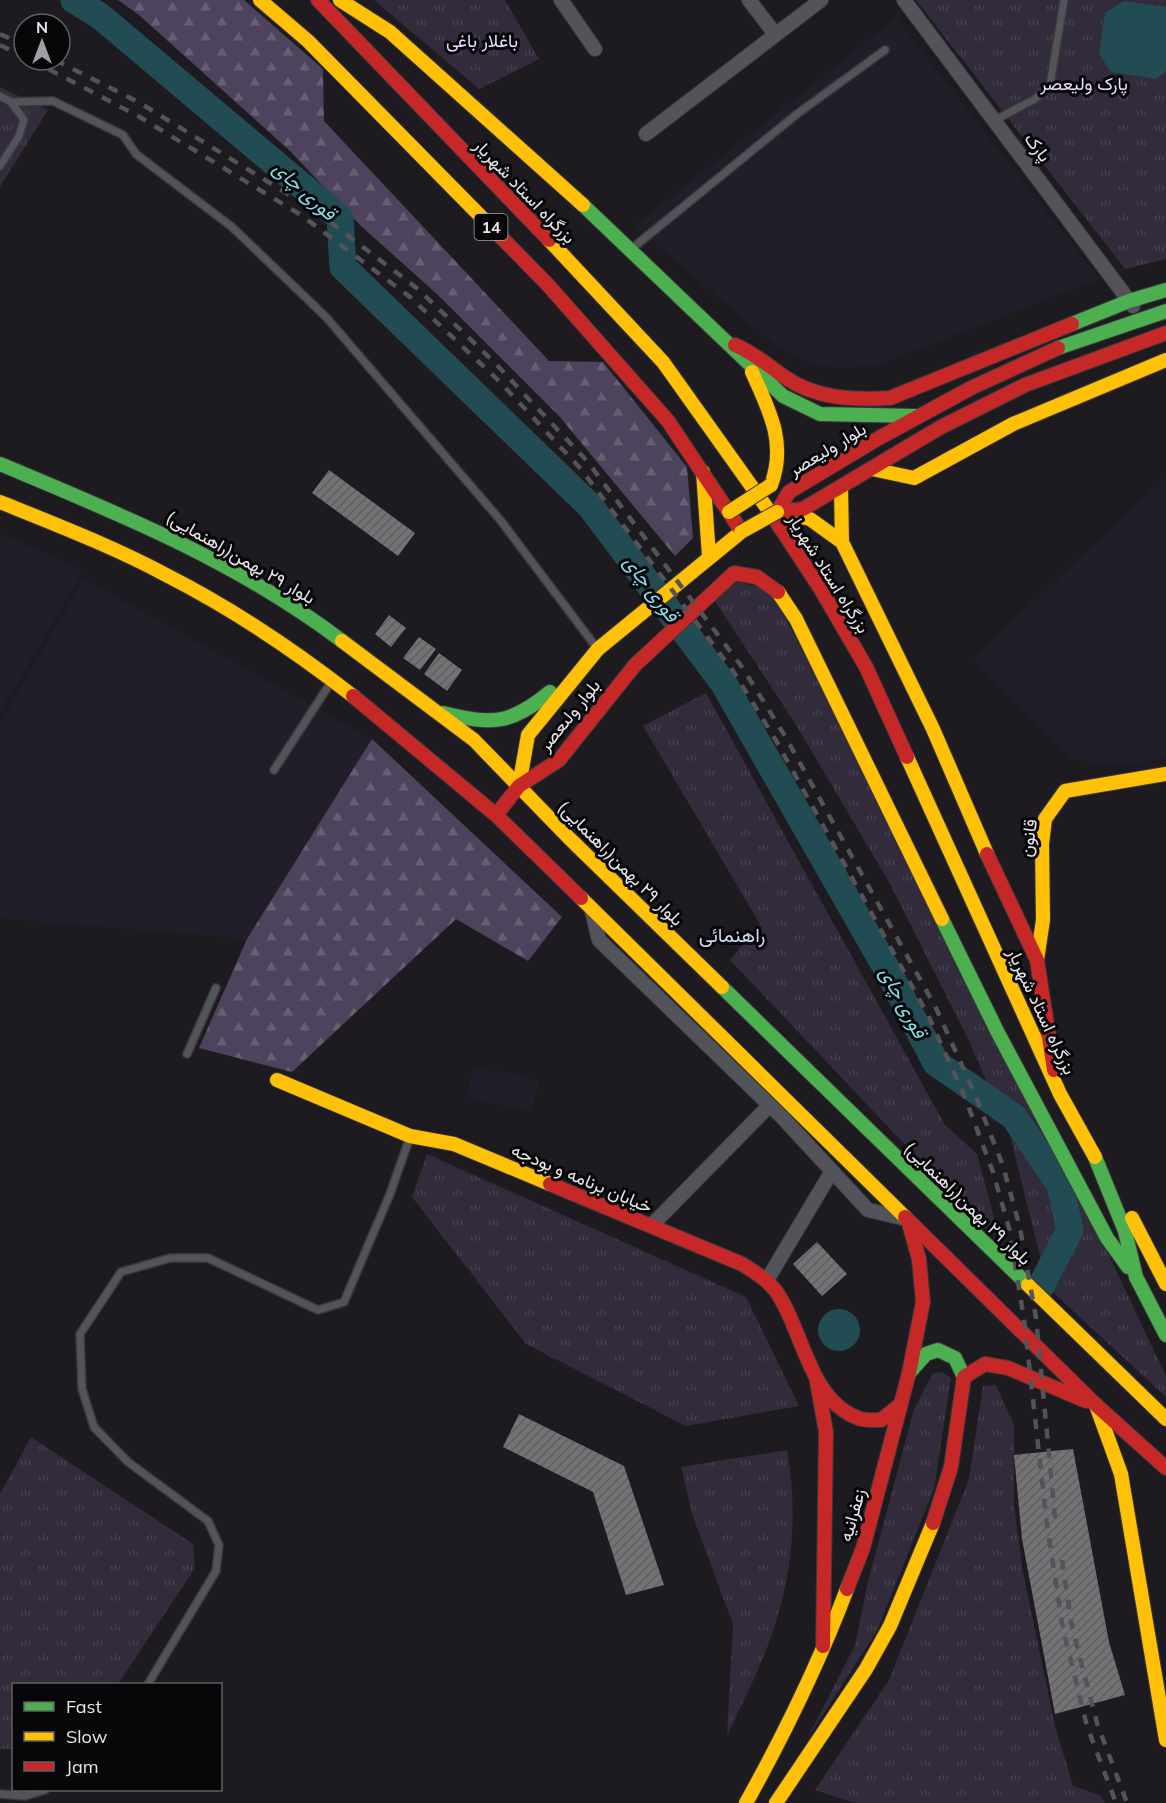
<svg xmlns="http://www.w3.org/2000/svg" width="1166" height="1803" font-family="Mulish,Vazirmatn,sans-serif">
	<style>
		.built { fill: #221e29 }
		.grass { fill: url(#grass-tufts) }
		.forest { fill: url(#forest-firs) }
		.water { fill: #224c53 }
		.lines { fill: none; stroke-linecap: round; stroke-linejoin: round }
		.river { stroke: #224c53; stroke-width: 27 }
		.building { fill: url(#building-hatch) }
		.lane-casing { stroke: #39383b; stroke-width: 10 }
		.street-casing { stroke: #39383b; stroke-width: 16 }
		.fast-casing { stroke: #39383b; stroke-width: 16 }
		.slow-casing { stroke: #39383b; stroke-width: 16 }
		.jam-casing { stroke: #39383b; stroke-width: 16 }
		.lane { stroke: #535459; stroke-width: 7 }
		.street { stroke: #535459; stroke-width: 14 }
		.fast { stroke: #4caf50; stroke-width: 14 }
		.slow { stroke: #ffc107; stroke-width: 14 }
		.jam { stroke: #c62828; stroke-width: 14 }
		.rail { stroke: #545357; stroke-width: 4.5; stroke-dasharray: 10 10; stroke-linecap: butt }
		.slow-bridge-casing { stroke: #39383b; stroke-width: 16; stroke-linecap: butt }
		.slow-bridge { stroke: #ffc107; stroke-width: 14 }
		.labels { text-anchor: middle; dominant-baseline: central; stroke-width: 6; stroke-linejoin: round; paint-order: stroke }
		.shield { fill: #070608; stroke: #a4a3a6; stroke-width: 1.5 }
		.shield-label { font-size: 16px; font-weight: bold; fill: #e8e6ea }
		.park-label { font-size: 18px; fill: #e9dcfe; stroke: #070608 }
		.street-label { font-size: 18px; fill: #e8e6ea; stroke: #070608 }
		.water-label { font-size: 20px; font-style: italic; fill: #88dae6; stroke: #070608 }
		.neighbourhood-label { font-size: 20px; fill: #cedaf5; stroke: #070608 }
	</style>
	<defs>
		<pattern id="grass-tufts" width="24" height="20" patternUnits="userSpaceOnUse" patternTransform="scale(1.5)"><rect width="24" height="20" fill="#312b3b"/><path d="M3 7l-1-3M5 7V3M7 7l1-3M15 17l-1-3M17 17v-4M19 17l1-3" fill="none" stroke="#45404e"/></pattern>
		<pattern id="forest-firs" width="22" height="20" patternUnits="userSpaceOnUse" patternTransform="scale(1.5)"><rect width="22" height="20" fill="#4d435d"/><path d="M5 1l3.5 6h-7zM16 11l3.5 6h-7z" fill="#675e74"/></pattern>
		<pattern id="building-hatch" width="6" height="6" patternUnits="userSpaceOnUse" patternTransform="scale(1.5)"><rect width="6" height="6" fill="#747275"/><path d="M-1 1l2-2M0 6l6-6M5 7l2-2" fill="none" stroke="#5f5e60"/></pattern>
	</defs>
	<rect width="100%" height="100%" fill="#1d1b1f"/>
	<path class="built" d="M 896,18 L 1099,279 L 876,366 L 836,368 L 806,362 L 777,347 L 635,226 Z
		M 1166,478 L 1166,758 L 1133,764 L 1090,763 L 1073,758 L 973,658 Z
		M 0,533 L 83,571 L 0,712 Z
		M 84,579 L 372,739 L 247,939 L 0,918 L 0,724 Z
		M 473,1069 L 508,1072 L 539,1082 L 531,1111 L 467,1098 Z"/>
	<path class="grass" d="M 374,0 L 505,0 L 539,59 L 479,89 Z
		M 916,0 L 1166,0 L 1166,259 L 1125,269 Z
		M 0,87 L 48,110 L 0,187 Z
		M 733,580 L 766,589 L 782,611 L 1095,1226 L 1166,1376 L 1166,1397 L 1041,1281 L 1040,1256 L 1010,1135 L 969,1041 L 889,882 L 796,725 L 711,595 Z
		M 706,693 L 945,1125 L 977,1154 L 999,1236 L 984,1228 L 730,960 L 760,924 L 643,726 Z
		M 427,1154 L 746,1297 L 799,1406 L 686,1426 L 526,1344 L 412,1197 Z
		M 942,1372 L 951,1378 L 934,1489 L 877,1631 L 806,1741 L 855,1645 L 867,1586 L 914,1409 L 933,1373 Z
		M 996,1385 L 1014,1425 L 1014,1505 L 1023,1572 L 1055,1726 L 1073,1786 L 1100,1795 L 1105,1803 L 855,1803 L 815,1790 L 889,1680 L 969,1479 L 983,1386 Z
		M 31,1437 L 193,1544 L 195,1568 L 118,1684 L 14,1684 L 13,1749 L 0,1749 L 0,1494 Z
		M 787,1450 C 798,1510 793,1572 773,1631 C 761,1667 743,1702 727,1736 L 733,1624 L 693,1517 L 681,1467 Z"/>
	<path class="forest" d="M 118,0 L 244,0 L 323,69 L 324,121 L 549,361 L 603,362 L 687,467 L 693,538 L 675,556 L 559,416 L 438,295 L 361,226 L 289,150 L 139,15 Z
		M 372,739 L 562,917 L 528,961 L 456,919 L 292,1072 L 199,1048 L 247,939 Z"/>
	<path class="water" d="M 1124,1 L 1166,7 L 1166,71 L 1156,79 L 1111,72 L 1099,54 L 1105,13 Z
		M818 1330a21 21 0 1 1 42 0a21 21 0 1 1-42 0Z"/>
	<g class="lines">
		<path class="river" d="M 74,0 L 100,16 L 340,218 L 343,267 L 590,506 L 724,684 L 888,971 L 936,1063 L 1014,1117 L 1060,1185 L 1070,1230 L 1041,1286"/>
	</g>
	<path class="building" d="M 329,470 L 415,533 L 398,556 L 312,493 Z
		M 389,615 L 406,628 L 391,647 L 375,634 Z
		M 419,637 L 436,649 L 420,670 L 403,658 Z
		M 439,653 L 462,670 L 447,691 L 424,674 Z
		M 817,1242 L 847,1274 L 822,1296 L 793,1264 Z
		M 519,1414 L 624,1466 L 664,1585 L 626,1595 L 593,1492 L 503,1447 Z
		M 1073,1449 L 1109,1642 L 1125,1695 L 1055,1714 L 1022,1539 L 1014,1455 Z"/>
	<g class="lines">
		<g class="lane-casing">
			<path id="lane" d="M 0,96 L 11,102 L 24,120 L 19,136 L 0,166
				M 11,102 L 53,101 L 123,135 L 136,154 L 232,227 L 326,317 L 501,521 L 596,647
				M 995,120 L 1035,99 L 1050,85 L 1064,0
				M 635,246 L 797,114 L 885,50
				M 274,770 L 331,682
				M 187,1054 L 216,988
				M 148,1684 L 216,1571 L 219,1545 L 208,1521 L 128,1462 L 94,1427 L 82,1389 L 80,1334 L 121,1272 L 170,1258 L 208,1258 L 318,1310 L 344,1302 L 390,1194 L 410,1137
				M 0,1794 L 25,1796 L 45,1790"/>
		</g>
		<g class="street-casing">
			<path id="street" d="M 561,0 L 595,49
				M 749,0 L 775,34
				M 904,0 L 1133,306
				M 646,134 L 821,0
				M 592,911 L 599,940 L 782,1117 L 868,1210 L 902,1218
				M 651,1226 L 770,1105
				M 767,1280 L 832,1171"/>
		</g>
		<g class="fast-casing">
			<path id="fast" d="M 583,205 L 783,396 L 820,414 L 915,416
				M 1072,324 L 1129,301 L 1166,290
				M 1058,348 L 1166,311
				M 0,464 C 122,515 236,561 342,641
				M 443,713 C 492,725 510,725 550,692
				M 942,919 L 997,1031
				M 722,987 L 1028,1285
				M 997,1031 L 1107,1238 L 1128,1267
				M 1095,1157 L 1125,1231 L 1136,1277 L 1166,1335
				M 909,1373 L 926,1354 L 938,1350 L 955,1358 L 964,1377"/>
		</g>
		<g class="slow-casing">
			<path id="slow" d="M 260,0 L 308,41 L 500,236
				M 340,0 L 390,32 L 583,205
				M 549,240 L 663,362 L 772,515
				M 752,372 C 769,410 787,443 771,485
				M 872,469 L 914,478 L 1013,424 L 1166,360
				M 703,472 L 709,556
				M 841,487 L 842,542 L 933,729 L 987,854
				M 0,502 C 57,525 114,547 168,576 C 233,609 295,651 353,696
				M 785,513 L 810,519 L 842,542
				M 778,592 L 796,619 L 942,919
				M 342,641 L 474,740 L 569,838 L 722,987
				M 907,757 L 1060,1094 L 1095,1157
				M 519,786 L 528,735 L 598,649 L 741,532
				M 581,898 L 905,1217
				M 1037,960 L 1043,920 L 1042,844 L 1045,819 L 1065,791 L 1166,774
				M 277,1080 L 410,1136 L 454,1144 L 550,1184
				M 1132,1218 L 1166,1284
				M 1028,1285 L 1166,1419
				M 1096,1405 L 1121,1474 L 1166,1740
				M 746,1803 C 785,1733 819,1663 847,1589
				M 776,1803 L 866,1669 L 890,1626 L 933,1523"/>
		</g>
		<g class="jam-casing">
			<path id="jam" d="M 318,0 L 549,240
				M 500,236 L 548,285 L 668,421 L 740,529
				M 735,345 C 754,353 769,366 786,378 C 817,399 854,400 890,398 L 1072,324
				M 777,512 L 789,492 L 879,438 L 971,388 L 1058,348
				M 777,512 L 803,509 L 941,427 L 1025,385 L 1166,333
				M 772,515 L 820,588 L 866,667 L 907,757
				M 353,696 L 496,815 L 581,898
				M 496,815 L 519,786 L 559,760 L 635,665 L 734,573 L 757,577 L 778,592
				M 987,854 L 1037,960 L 1054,1070
				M 550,1184 L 742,1264 C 758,1274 773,1283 782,1301 C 804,1339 812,1401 858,1418 C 865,1421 874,1420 881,1420 L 901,1404
				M 905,1217 L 1096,1405 L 1166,1468
				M 817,1382 L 826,1432 L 823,1646
				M 933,1523 L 951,1467 L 964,1377 L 985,1364 L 1008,1368 L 1086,1401
				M 847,1589 L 863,1548 L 909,1373 L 923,1302 L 919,1259 L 908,1220"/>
		</g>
		<use href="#lane" class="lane"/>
		<use href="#street" class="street"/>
		<use href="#fast" class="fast"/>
		<use href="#slow" class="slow"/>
		<use href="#jam" class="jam"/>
		<path class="rail" d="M 0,34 L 24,45
			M 0,45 L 24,57
			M 31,60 L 138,116 L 301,215 L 410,297 L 500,382 L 580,468 L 733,671 L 774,737 L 928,1015 L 964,1095 L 993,1172 L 1009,1228 L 1024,1319 L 1047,1525 L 1063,1629 L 1087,1726 L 1116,1803
			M 55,60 L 140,103 L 317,212 L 418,289 L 494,362 L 587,461 L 742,667 L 785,736 L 936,1008 L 974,1092 L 1003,1166 L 1020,1228 L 1036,1318 L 1056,1528
			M 1062,1560 L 1072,1627 L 1097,1723 L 1127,1803"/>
		<g class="slow-bridge-casing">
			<path id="slow-bridge" d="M 729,512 L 771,485
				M 741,532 L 777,512"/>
		</g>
		<use href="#slow-bridge" class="slow-bridge"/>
	</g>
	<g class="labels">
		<rect class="shield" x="474.5" y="214" width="33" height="26" rx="4.5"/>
		<g class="shield-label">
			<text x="491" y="227">14</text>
		</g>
		<g class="park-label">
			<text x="482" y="40">باغلار باغی</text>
			<text x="1084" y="83">پارک ولیعصر</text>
		</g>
		<g class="street-label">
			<text transform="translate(1038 147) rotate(53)">پارک</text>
			<text transform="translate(525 191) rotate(46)">بزرگراه استاد شهریار</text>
			<text transform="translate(827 449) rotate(-31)">بلوار ولیعصر</text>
			<text transform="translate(241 557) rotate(30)">بلوار ٢٩ بهمن(راهنمایی)</text>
			<text transform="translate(829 573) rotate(58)">بزرگراه استاد شهریار</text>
			<text transform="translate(569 715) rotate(-51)">بلوار ولىعصر</text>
			<text transform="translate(1028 838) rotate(-82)">قانون</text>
			<text transform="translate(621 863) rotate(45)">بلوار ٢٩ بهمن(راهنمایی)</text>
			<text transform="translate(1042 1011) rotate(65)">بزرگراه استاد شهریار</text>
			<text transform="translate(582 1178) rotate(23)">خیابان برنامه و بودجه</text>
			<text transform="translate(968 1203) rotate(44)">بلوار ٢٩ بهمن(راهنمایی)</text>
			<text transform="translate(852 1515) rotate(-74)">زعفرانیه</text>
		</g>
		<g class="water-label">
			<text transform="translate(305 190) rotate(42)">قوری چای</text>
			<text transform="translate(652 588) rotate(53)">قوری چای</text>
			<text transform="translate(904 1002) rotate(62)">قوری چای</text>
		</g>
		<g class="neighbourhood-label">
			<text x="732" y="934">راهنمائی</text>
		</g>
	</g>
	<rect x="12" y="1683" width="210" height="108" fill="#070608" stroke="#616062" stroke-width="1.5"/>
	<rect x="24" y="1702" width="30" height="9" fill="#4caf50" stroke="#616062" stroke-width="1.5"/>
	<text x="66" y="1713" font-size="18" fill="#e8e6ea">Fast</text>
	<rect x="24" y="1732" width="30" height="9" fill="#ffc107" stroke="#616062" stroke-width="1.5"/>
	<text x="66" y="1743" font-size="18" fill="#e8e6ea">Slow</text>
	<rect x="24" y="1762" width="30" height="9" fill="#c62828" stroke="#616062" stroke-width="1.5"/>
	<text x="66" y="1773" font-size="18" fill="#e8e6ea">Jam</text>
	<g transform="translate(42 42)"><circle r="28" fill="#070608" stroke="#616062" stroke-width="1.5"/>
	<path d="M0-4.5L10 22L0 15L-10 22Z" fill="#a19fa3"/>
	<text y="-9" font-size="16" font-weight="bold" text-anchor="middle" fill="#e8e6ea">N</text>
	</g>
</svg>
